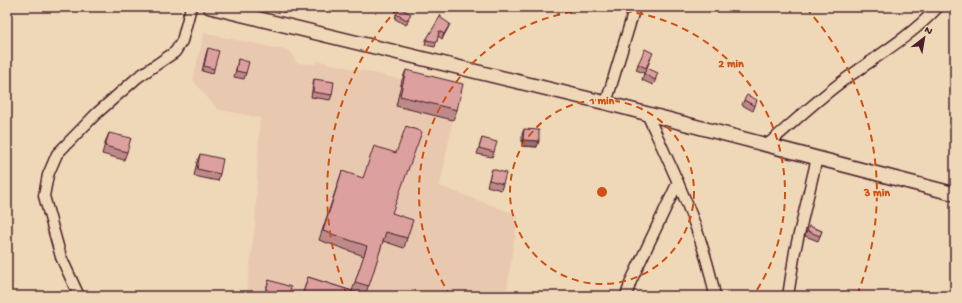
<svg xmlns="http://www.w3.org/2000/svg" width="962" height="303" font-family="'Gochi Hand',sans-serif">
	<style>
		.built { fill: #e9c8b0 }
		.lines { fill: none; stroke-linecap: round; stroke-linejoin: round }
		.minor-casing { stroke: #4a1f2b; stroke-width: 13 }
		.major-casing { stroke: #4a1f2b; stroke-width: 16 }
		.minor { stroke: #efd8b7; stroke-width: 10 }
		.major { stroke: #efd8b7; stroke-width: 13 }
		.wall { fill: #bd8a89; stroke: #4a1f2b }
		.shaded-wall { fill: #9a716f; stroke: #4a1f2b }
		.building { fill: #dca19f; stroke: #4a1f2b }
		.ring { fill: none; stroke: #d05011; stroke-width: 2; stroke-dasharray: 7 5 }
		.centre { fill: #d05011; stroke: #efd8b7; stroke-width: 2 }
		.ring-label { font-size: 12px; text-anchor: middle; font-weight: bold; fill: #d05011; stroke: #efd8b7; stroke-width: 3; stroke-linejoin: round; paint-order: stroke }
	</style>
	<rect width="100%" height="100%" fill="#efd8b7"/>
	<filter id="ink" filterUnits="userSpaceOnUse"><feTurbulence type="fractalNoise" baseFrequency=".025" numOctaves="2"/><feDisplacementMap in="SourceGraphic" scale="8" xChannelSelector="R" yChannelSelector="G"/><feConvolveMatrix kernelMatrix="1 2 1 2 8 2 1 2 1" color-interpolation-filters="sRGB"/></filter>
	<g filter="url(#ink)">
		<path class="built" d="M 204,33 L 290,51 L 297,63 L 314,64 L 319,61 L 461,93 L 453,120 L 440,186 L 518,215 L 506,296 L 246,296 L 255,225 L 260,118 L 217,109 L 193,80 Z"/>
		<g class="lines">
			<g class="minor-casing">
				<path id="minor" d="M 606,103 L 635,7
					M 647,114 C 674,173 703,232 715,296
					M 768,144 C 795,121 822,95 851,75 C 882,53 912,35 938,7
					M 79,296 L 61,257 L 44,196 L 48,175 L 57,154 L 96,114 L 138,77 L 175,52 L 182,41 L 191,7
					M 626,296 L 631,281 L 678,182
					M 788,296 L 795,251 L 817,158"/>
			</g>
			<g class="major-casing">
				<path id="major" d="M 210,7 L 606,103 L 955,194"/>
			</g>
			<use href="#minor" class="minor"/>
			<use href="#major" class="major"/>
		</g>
		<path class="wall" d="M 281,7 L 287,7 L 286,13 L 280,11 Z
			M 396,14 L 409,19 L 406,25 L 395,19 Z
			M 441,18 L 448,28 L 442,39 L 438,36 L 435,47 L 425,45 L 426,40 Z
			M 208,48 L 214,69 L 213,74 L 202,71 L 206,54 Z
			M 651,58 L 647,68 L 656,79 L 653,85 L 642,80 L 644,73 L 636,70 L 638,64 Z
			M 238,59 L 246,73 L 244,79 L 234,77 L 237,65 Z
			M 406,70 L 457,110 L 453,120 L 396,106 L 402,80 Z
			M 314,79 L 332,95 L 330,100 L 311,97 L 313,84 Z
			M 744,100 L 755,106 L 753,111 L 742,105 Z
			M 524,129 L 537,147 L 522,146 L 522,134 Z
			M 109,133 L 127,152 L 124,160 L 102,154 L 106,140 Z
			M 482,138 L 494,152 L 492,157 L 477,154 Z
			M 200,154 L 220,174 L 218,181 L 194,176 L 197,162 Z
			M 492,169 L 503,184 L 501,190 L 487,186 Z
			M 342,171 L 392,213 L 407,238 L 404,248 L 383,241 L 365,296 L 352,292 L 351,296 L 302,296 L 308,277 L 352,291 L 364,256 L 319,240 Z
			M 809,226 L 822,231 L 818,241 L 805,236 Z
			M 269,280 L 288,296 L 266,296 L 264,295 Z"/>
		<path class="shaded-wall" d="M 450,24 L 448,28 L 442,39 L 444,34 Z
			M 523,140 L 539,141 L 537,147 L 522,146 Z"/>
		<path class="building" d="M 281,7 L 287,7 L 287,9 Z
			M 400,8 L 411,14 L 407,20 L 396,14 Z
			M 441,15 L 441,18 L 450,24 L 444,34 L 439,31 L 437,42 L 426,40 Z
			M 208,48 L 219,51 L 214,69 L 204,66 Z
			M 645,49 L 653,53 L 646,68 L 638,64 Z
			M 238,59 L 249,62 L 246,73 L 236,71 Z
			M 647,68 L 658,73 L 655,80 L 644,74 Z
			M 406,70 L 463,84 L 457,110 L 400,96 Z
			M 314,79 L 334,82 L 332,95 L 313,92 Z
			M 747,95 L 757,100 L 755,106 L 744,100 Z
			M 406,126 L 422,132 L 392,213 L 413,220 L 407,238 L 386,232 L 369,286 L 355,282 L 367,246 L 323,231 L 342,171 L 363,178 L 374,146 L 396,153 Z
			M 524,129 L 539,130 L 539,141 L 523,140 Z
			M 109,133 L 131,138 L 127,152 L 105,146 Z
			M 482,138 L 497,142 L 494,152 L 479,148 Z
			M 200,154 L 223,159 L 220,174 L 197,169 Z
			M 492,169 L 506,173 L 503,184 L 489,180 Z
			M 809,226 L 822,231 L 820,236 L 807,231 Z
			M 308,277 L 352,291 L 351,296 L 302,296 Z
			M 269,280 L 291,287 L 288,296 L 283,296 L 266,290 Z
			M 489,293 L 490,296 L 480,296 Z"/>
	</g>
	<g class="ring">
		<circle cx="602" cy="192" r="92"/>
		<path d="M451 296A183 183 0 1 1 753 296"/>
		<path d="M347 295A275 275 0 0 1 398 8M806 8A275 275 0 0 1 857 295"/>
	</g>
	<circle cx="602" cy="192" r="6" class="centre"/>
	<g class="ring-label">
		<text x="731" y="67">2 min</text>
		<text x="602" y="104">1 min</text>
		<text x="877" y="196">3 min</text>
	</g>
	<rect width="962" height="303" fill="none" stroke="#efd8b7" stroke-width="24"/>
	<rect x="12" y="12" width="938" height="279" fill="none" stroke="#4a1f2b" stroke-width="1.5" filter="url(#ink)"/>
	<g transform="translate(924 38) rotate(31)" stroke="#efd8b7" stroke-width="3" paint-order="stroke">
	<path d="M0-3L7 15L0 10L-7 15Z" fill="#4a1f2b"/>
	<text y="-6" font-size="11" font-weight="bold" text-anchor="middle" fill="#4a1f2b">N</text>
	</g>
</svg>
